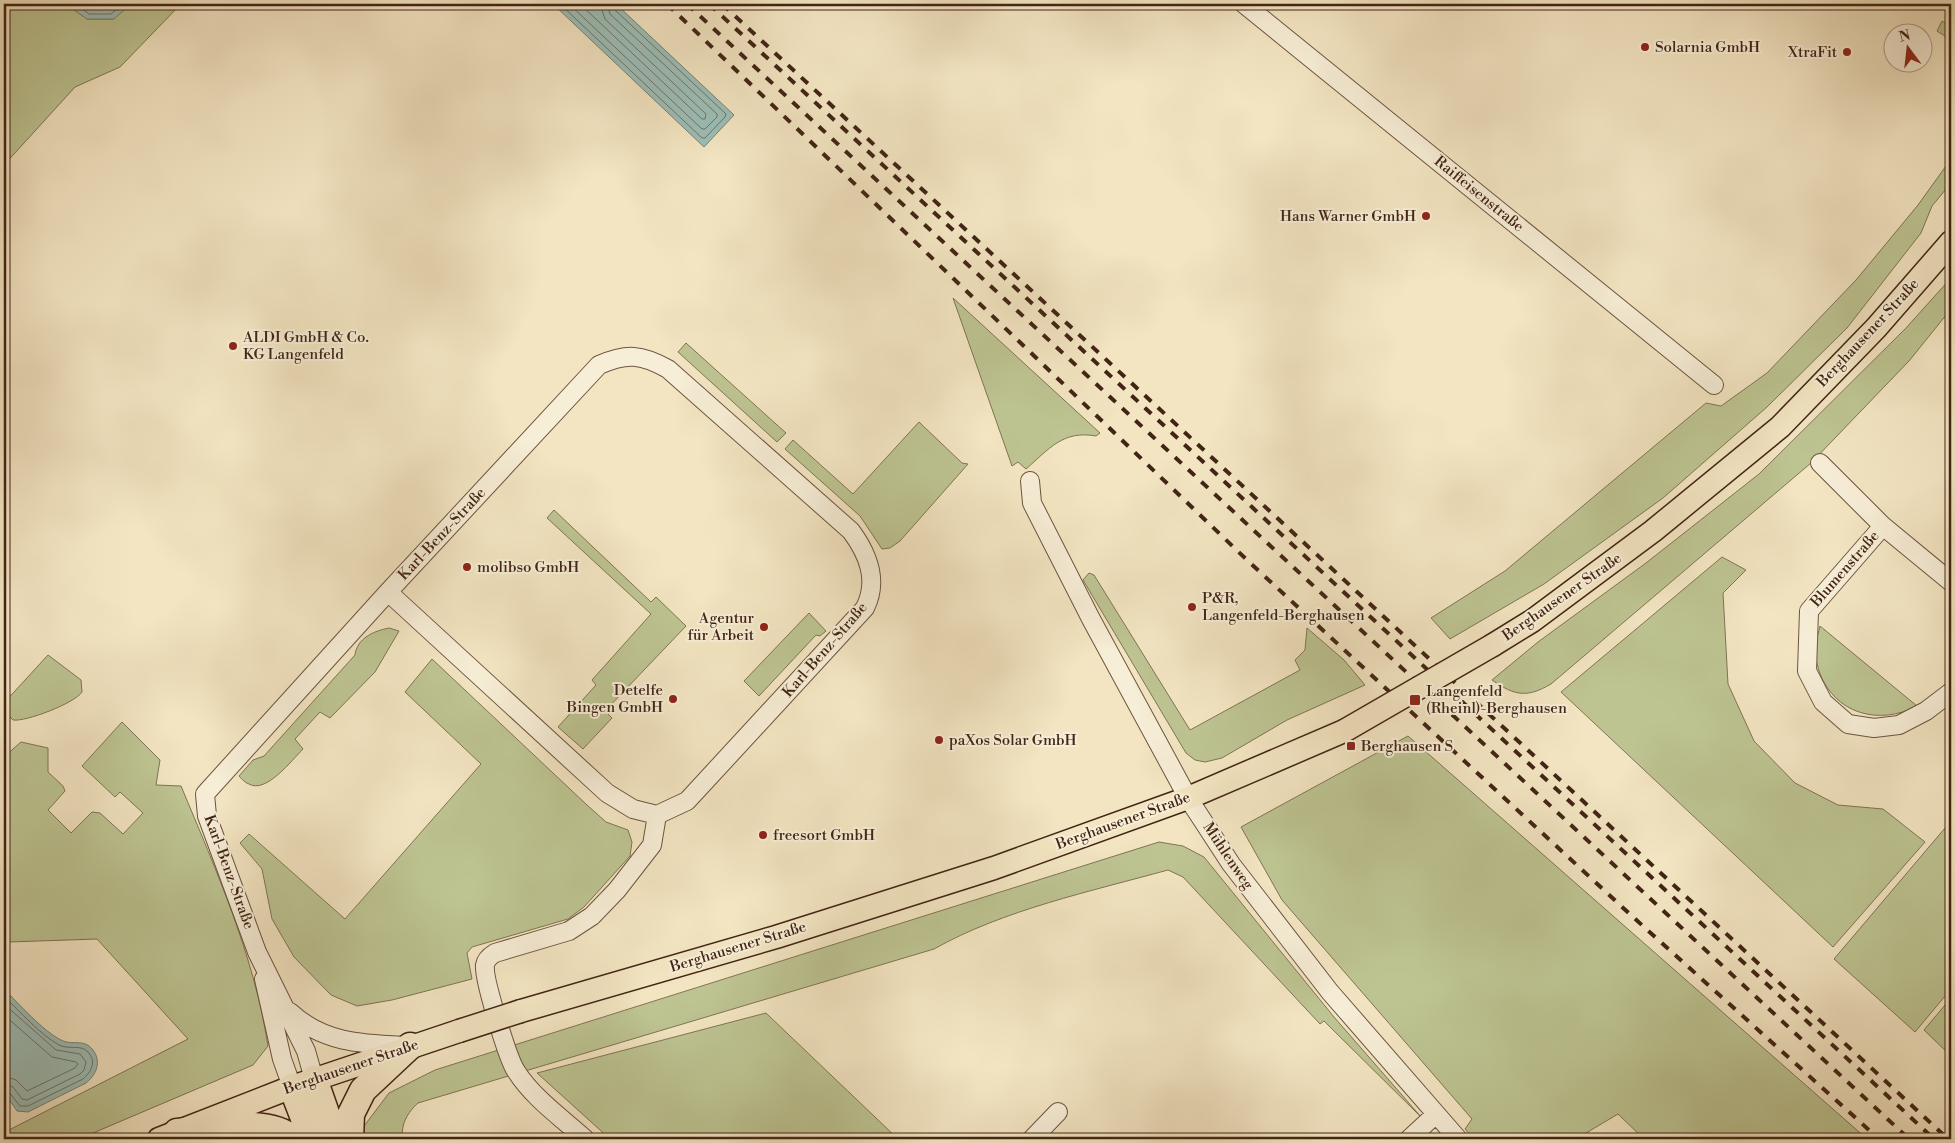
<svg xmlns="http://www.w3.org/2000/svg" width="1955" height="1143" font-family="'Libre Bodoni',serif">
	<style>
		.green { fill: #bdc492; stroke: #807454 }
		.water { fill: #9cbeb7; stroke: #788076 }
		.lines { fill: none; stroke-linecap: round; stroke-linejoin: round }
		.shore { stroke: #6f7166; stroke-width: 1 }
		.minor-casing { stroke: #6e5440; stroke-width: 20 }
		.major-casing { stroke: #422415; stroke-width: 25 }
		.highway-casing { stroke: #422415; stroke-width: 29 }
		.minor { stroke: #f7eed7; stroke-width: 18 }
		.major { stroke: #f3e5c2; stroke-width: 22 }
		.highway { stroke: #f3e5c2; stroke-width: 26 }
		.rail { stroke: #422415; stroke-width: 4; stroke-dasharray: 9 9; stroke-linecap: butt }
		.major-bridge-casing { stroke: #422415; stroke-width: 25; stroke-linecap: butt }
		.major-bridge { stroke: #f3e5c2; stroke-width: 22 }
		.poi-dot { fill: #8f2418; stroke: #f7eed7; stroke-width: 2 }
		.labels { text-anchor: middle; dominant-baseline: central; stroke-width: 4; stroke-linejoin: round; paint-order: stroke }
		.poi-label { font-size: 15px; fill: #422415; stroke: #f7eed7; text-anchor: start }
		.street-label { font-size: 15px; fill: #422415; stroke: #f7eed7 }
	</style>
	<rect width="100%" height="100%" fill="#f3e5c2"/>
	<filter id="stains"><feTurbulence type="fractalNoise" baseFrequency=".004" numOctaves="4"/><feColorMatrix values="0 0 0 0 .2 0 0 0 0 .09 0 0 0 0 .02 0 0 0 .5 -.17"/></filter>
	<radialGradient id="worn" r=".72"><stop offset=".6" stop-color="#630" stop-opacity="0"/><stop offset="1" stop-color="#630" stop-opacity=".3"/></radialGradient>
	<path class="green" d="M 4,4 L 66,4 L 87,19 L 113,19 L 131,4 L 181,4 L 120,67 L 75,87 L 4,165 Z
		M 1942,21 L 1951,26 L 1951,40 L 1937,31 Z
		M 1951,159 L 1951,183 L 1932,206 L 1921,233 L 1847,328 L 1767,407 L 1663,498 L 1544,584 L 1450,639 L 1431,618 L 1505,571 L 1706,403 L 1721,406 L 1767,373 L 1856,280 L 1918,205 Z
		M 1951,278 L 1951,309 L 1909,361 L 1811,463 L 1551,684 C 1527,698 1515,696 1492,680 L 1538,642 L 1646,563 L 1759,474 L 1906,328 Z
		M 953,298 L 1100,433 L 1096,436 C 1063,430 1049,449 1026,469 L 1018,462 L 1012,466 Z
		M 686,343 L 786,433 L 777,442 L 678,352 Z
		M 919,422 L 962,463 L 968,464 L 900,541 L 890,548 L 882,549 L 860,516 L 785,449 L 793,440 L 853,494 Z
		M 554,510 L 651,602 L 656,597 L 686,626 L 605,711 L 612,718 L 583,749 L 558,727 L 596,685 L 592,680 L 651,614 L 547,518 Z
		M 1722,557 L 1746,570 L 1723,593 L 1728,684 L 1754,741 L 1795,783 L 1838,805 L 1883,809 L 1925,842 L 1833,947 L 1561,692 Z
		M 1089,573 L 1094,575 L 1190,730 L 1300,670 L 1295,660 L 1305,650 L 1307,628 L 1344,660 L 1365,685 L 1287,720 L 1222,758 L 1205,762 L 1195,760 L 1186,753 L 1083,580 Z
		M 809,613 L 826,631 L 820,636 L 816,635 L 759,696 L 744,681 Z
		M 1820,626 L 1917,706 C 1879,726 1834,714 1819,671 C 1817,663 1814,654 1815,645 C 1816,639 1819,632 1820,626 Z
		M 389,628 L 399,631 L 375,672 L 330,718 L 320,712 L 295,739 L 303,749 C 292,760 266,794 249,784 C 245,783 242,779 239,776 L 253,760 L 264,756 L 355,655 C 357,638 374,631 389,628 Z
		M 48,655 L 81,680 L 82,692 C 75,703 26,722 13,720 L 4,711 L 4,703 Z
		M 432,659 L 587,805 L 606,822 L 628,830 L 632,842 L 630,856 L 584,907 L 568,919 L 472,947 L 467,953 L 472,979 L 392,1000 L 357,1006 L 331,995 L 294,957 L 272,919 L 262,869 L 240,843 L 249,834 L 345,919 L 481,764 L 405,692 Z
		M 122,722 L 160,760 L 156,785 L 181,786 C 216,870 254,955 268,1046 L 253,1065 L 79,1139 L 10,1139 L 5,1132 L 188,1039 L 97,939 L 9,942 L 4,938 L 4,757 L 21,742 L 48,748 L 48,772 L 63,786 L 65,791 L 48,810 L 71,833 L 92,812 L 100,813 L 123,834 L 143,813 L 120,792 L 115,797 L 82,766 Z
		M 1408,736 L 1850,1124 L 1867,1139 L 1644,1139 L 1618,1114 L 1576,1139 L 1474,1139 L 1465,1129 L 1472,1119 L 1282,900 L 1241,827 Z
		M 1951,821 L 1951,989 L 1915,1032 L 1834,959 Z
		M 1159,842 L 1183,846 L 1204,857 L 1334,1017 L 1422,1118 L 1324,1021 L 1320,1024 L 1183,877 L 1168,870 C 1092,891 1003,910 934,949 L 418,1103 C 408,1112 400,1125 403,1139 L 357,1139 L 358,1134 L 389,1093 L 435,1070 Z
		M 1951,998 L 1951,1056 L 1924,1030 Z
		M 766,1013 L 898,1139 L 610,1139 L 537,1073 Z"/>
	<path class="water" d="M 66,4 L 131,4 L 114,19 L 87,19 Z
		M 553,4 L 616,4 L 734,115 L 704,147 Z
		M 4,989 C 19,1004 43,1031 61,1040 C 72,1046 84,1038 93,1050 C 102,1062 96,1075 86,1083 L 28,1112 L 17,1111 L 4,1092 Z"/>
	<g class="lines">
		<path class="shore" d="M 75,4 L 89,14 L 111,14 L 123,4
			M 560,4 L 702,138 L 705,138 L 725,117 L 726,114 L 615,10 L 613,4
			M 569,4 L 702,129 L 705,129 L 717,117 L 717,114 L 610,14 L 607,4
			M 580,4 L 702,119 L 705,119 L 706,114 L 605,19 L 600,4
			M 4,996 C 18,1010 42,1036 59,1045 C 69,1050 81,1044 88,1052 C 97,1062 91,1072 83,1079 L 28,1106 L 20,1106 L 9,1092 L 4,1090
			M 4,1004 L 56,1050 L 80,1054 L 86,1062 L 84,1070 L 80,1074 L 27,1100 L 22,1099 L 13,1087 L 4,1084
			M 4,1015 L 52,1057 L 76,1062 L 78,1064 L 75,1068 L 27,1091 L 16,1080 L 4,1076"/>
		<g class="minor-casing">
			<path id="minor" d="M 1244,4 L 1714,385
				M 1820,463 L 1883,526 L 1951,582
				M 1030,481 L 1032,503 L 1091,619 L 1188,798 L 1231,864 L 1330,992 L 1458,1139
				M 1883,526 L 1809,611 L 1807,671 L 1823,702 L 1848,724 L 1874,728 L 1899,725 L 1926,711 L 1951,692
				M 264,979 L 282,1059 L 292,1087
				M 290,1012 C 323,1043 362,1044 405,1046
				M 314,1079 L 306,1051 L 257,952 L 207,816 L 205,794 L 388,592 L 599,365 C 627,353 641,354 668,369 L 851,531 C 868,554 879,580 865,608 L 687,801 L 657,815 L 633,809 L 607,793 L 388,592
				M 585,1139 C 562,1118 533,1098 516,1071 C 508,1059 483,978 485,965 C 486,959 490,956 495,953 L 569,931 L 592,916 L 617,890 L 652,845 L 657,815
				M 1032,1139 L 1058,1112
				M 1409,1139 L 1436,1114"/>
		</g>
		<g class="major-casing">
			<path id="major" d="M 1493,645 L 1532,621 L 1653,531 L 1780,427 L 1876,328 L 1951,242
				M 521,1011 L 776,937 L 994,868 L 1188,798 L 1344,731
				M 159,1139 L 292,1087 L 459,1031"/>
		</g>
		<g class="highway-casing">
			<path id="highway" d="M 314,1079 L 335,1139
				M 292,1087 L 312,1139
				M 177,1132 C 208,1129 268,1116 293,1139
				M 350,1139 L 351,1114 L 363,1090 L 410,1046"/>
		</g>
		<use href="#minor" class="minor"/>
		<use href="#major" class="major"/>
		<use href="#highway" class="highway"/>
		<path class="rail" d="M 667,4 L 1247,560 L 1633,917 L 1879,1139
			M 687,4 L 1909,1139
			M 709,4 L 1934,1139
			M 722,4 L 1948,1139"/>
		<g class="major-bridge-casing">
			<path id="major-bridge" d="M 1344,731 L 1493,645
				M 459,1031 L 521,1011"/>
		</g>
		<use href="#major-bridge" class="major-bridge"/>
	</g>
	<g class="poi-dot">
		<circle cx="1645" cy="47" r="5"/>
		<circle cx="1847" cy="52" r="5"/>
		<circle cx="1426" cy="216" r="5"/>
		<circle cx="233" cy="346" r="5"/>
		<circle cx="467" cy="567" r="5"/>
		<circle cx="1192" cy="607" r="5"/>
		<circle cx="764" cy="627" r="5"/>
		<circle cx="673" cy="699" r="5"/>
		<rect x="1409" y="694" width="12" height="12" rx="2.5"/>
		<circle cx="939" cy="740" r="5"/>
		<rect x="1346" y="741" width="10" height="10" rx="2.5"/>
		<circle cx="763" cy="835" r="5"/>
	</g>
	<g class="labels">
		<g class="poi-label">
			<text x="1655" y="47">Solarnia GmbH</text>
			<text x="1837" y="52" text-anchor="end">XtraFit</text>
			<text x="1416" y="216" text-anchor="end">Hans Warner GmbH</text>
			<text x="243" y="337">ALDI GmbH &amp; Co.<tspan x="243" dy="17">KG Langenfeld</tspan></text>
			<text x="477" y="567">molibso GmbH</text>
			<text x="1202" y="598">P&amp;R,<tspan x="1202" dy="17">Langenfeld-Berghausen</tspan></text>
			<text x="754" y="618" text-anchor="end">Agentur<tspan x="754" dy="17">für Arbeit</tspan></text>
			<text x="663" y="690" text-anchor="end">Detelfe<tspan x="663" dy="17">Bingen GmbH</tspan></text>
			<text x="1426" y="691">Langenfeld<tspan x="1426" dy="17">(Rheinl)-Berghausen</tspan></text>
			<text x="949" y="740">paXos Solar GmbH</text>
			<text x="1361" y="746">Berghausen S</text>
			<text x="773" y="835">freesort GmbH</text>
		</g>
		<g class="street-label">
			<text transform="translate(1479 194) rotate(39)">Raiffeisenstraße</text>
			<text transform="translate(1868 333) rotate(-47)">Berghausener Straße</text>
			<text transform="translate(442 534) rotate(-47)">Karl-Benz-Straße</text>
			<text transform="translate(1845 569) rotate(-49)">Blumenstraße</text>
			<text transform="translate(1562 597) rotate(-35)">Berghausener Straße</text>
			<text transform="translate(825 650) rotate(-49)">Karl-Benz-Straße</text>
			<text transform="translate(1123 821) rotate(-20)">Berghausener Straße</text>
			<text transform="translate(1228 856) rotate(56)">Mühlenweg</text>
			<text transform="translate(229 872) rotate(70)">Karl-Benz-Straße</text>
			<text transform="translate(738 947) rotate(-17)">Berghausener Straße</text>
			<text transform="translate(351 1067) rotate(-19)">Berghausener Straße</text>
		</g>
	</g>
	<rect width="1955" height="1143" fill="none" stroke="#f3e5c2" stroke-width="20"/>
	<rect x="5" y="5" width="1945" height="1133" fill="none" stroke="#422415" stroke-width="2.5"/>
	<rect x="10" y="10" width="1935" height="1123" fill="none" stroke="#422415"/>
	<g transform="translate(1908 48) rotate(345)"><circle r="24" fill="#f7eed7" stroke="#af9d89"/>
	<path d="M0-4L9 19L0 12L-9 19Z" fill="#8f2418"/>
	<text y="-8" font-size="14" font-weight="bold" text-anchor="middle" fill="#422415">N</text>
	</g>
	<rect width="100%" height="100%" filter="url(#stains)"/>
	<rect width="100%" height="100%" fill="url(#worn)"/>
</svg>
